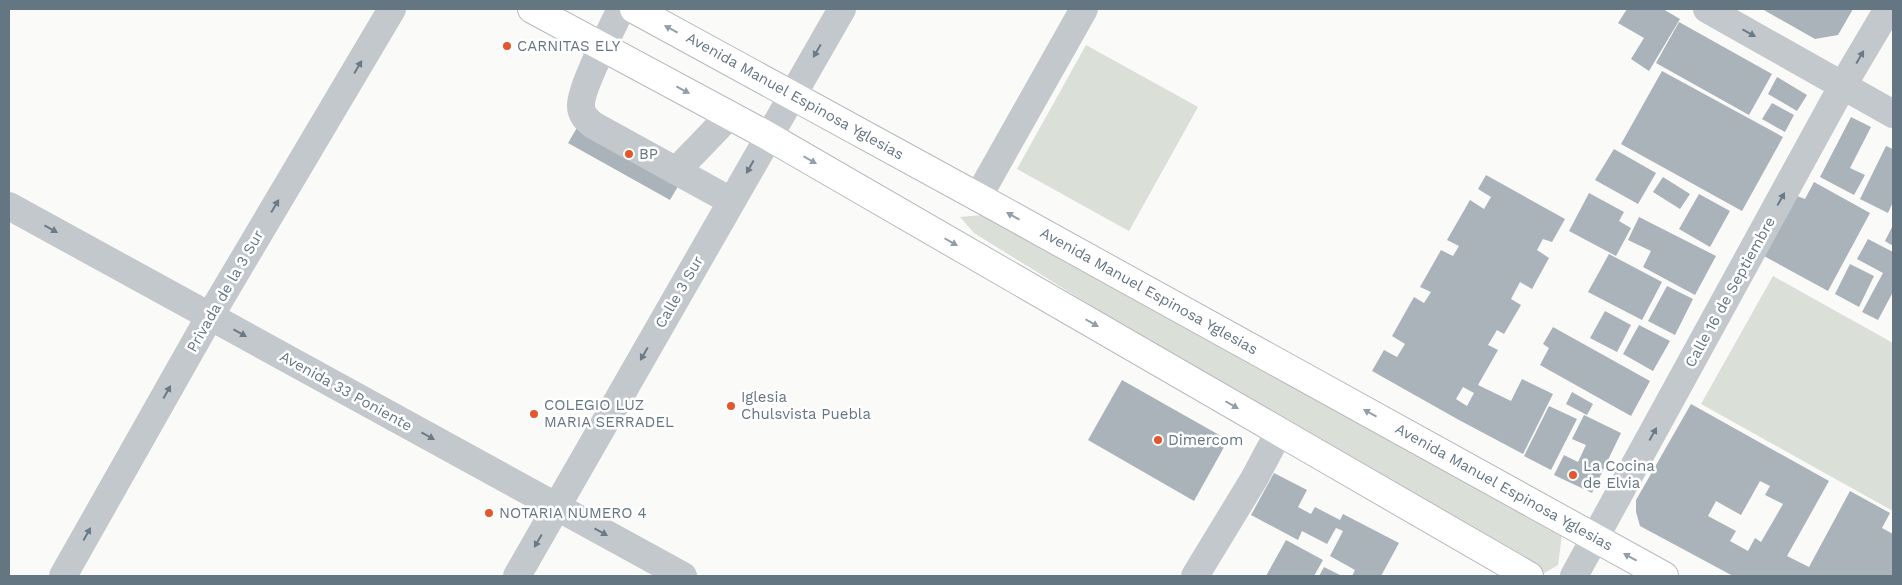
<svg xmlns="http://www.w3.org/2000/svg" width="1902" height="585" font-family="'Work Sans',sans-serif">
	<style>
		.green { fill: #dadfd7 }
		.building { fill: #aab3b9; fill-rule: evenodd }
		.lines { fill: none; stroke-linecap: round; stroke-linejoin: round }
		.major-casing { stroke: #b5babe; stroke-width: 30 }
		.minor { stroke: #c3c8cc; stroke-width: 28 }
		.major { stroke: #fff; stroke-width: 28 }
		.oneway { fill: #939fa8 }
		.oneway2 { fill: #6a7a87 }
		.poi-dot { fill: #e4572e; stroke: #fff; stroke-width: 2 }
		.labels { text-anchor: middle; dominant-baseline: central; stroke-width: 5; stroke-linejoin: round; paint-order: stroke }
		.poi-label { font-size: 15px; fill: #657683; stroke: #fff; text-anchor: start }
		.street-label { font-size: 15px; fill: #657683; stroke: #fff }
	</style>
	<rect width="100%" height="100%" fill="#fafaf8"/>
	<path class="green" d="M 1086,45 L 1198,107 L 1129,231 L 1017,169 Z
		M 982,215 L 1152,305 L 1562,535 L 1558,565 L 1541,575 L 1291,430 L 974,233 L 960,217 Z
		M 1773,276 L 1893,343 L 1893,511 L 1701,404 Z"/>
	<path class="building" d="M 1627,9 L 1663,9 L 1680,19 L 1649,71 L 1631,59 L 1644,38 L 1618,23 Z
		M 1762,9 L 1853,9 L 1838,35 L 1815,39 Z
		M 1679,22 L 1772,74 L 1749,115 L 1656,63 Z
		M 1662,71 L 1783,137 L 1742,211 L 1621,144 Z
		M 1777,77 L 1807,95 L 1797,111 L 1768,94 Z
		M 1772,103 L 1794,115 L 1785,132 L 1762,119 Z
		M 588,109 L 690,166 L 670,200 L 568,143 Z
		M 1851,117 L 1871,127 L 1850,168 L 1865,175 L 1854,195 L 1820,177 Z
		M 1886,146 L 1893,149 L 1893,202 L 1888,213 L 1860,199 Z
		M 1614,149 L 1656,173 L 1638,204 L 1595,180 Z
		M 1486,175 L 1565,219 L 1552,242 L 1543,239 L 1537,250 L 1549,258 L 1532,289 L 1520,282 L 1511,299 L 1521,305 L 1504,334 L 1497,330 L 1488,345 L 1498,350 L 1478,385 L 1511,401 L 1522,379 L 1553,394 L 1523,454 L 1459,420 L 1372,371 L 1384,350 L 1397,357 L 1405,344 L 1392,336 L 1414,297 L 1424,303 L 1431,292 L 1420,287 L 1441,250 L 1453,256 L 1459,246 L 1447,240 L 1470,200 L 1484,209 L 1491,197 L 1478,189 ZM 1463,387 L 1474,393 L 1467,406 L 1456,399 Z
		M 1663,177 L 1690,194 L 1680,209 L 1653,192 Z
		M 1814,182 L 1870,213 L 1828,291 L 1764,256 L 1797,196 L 1805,199 Z
		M 1589,193 L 1624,212 L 1619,221 L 1631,228 L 1616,256 L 1569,231 Z
		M 1699,194 L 1730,211 L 1710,247 L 1679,229 Z
		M 1639,217 L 1716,256 L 1695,295 L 1643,267 L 1651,251 L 1628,240 Z
		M 1893,225 L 1893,246 L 1885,241 Z
		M 1868,239 L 1893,252 L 1893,292 L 1878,320 L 1862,312 L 1883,273 L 1857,259 Z
		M 1609,254 L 1662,282 L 1642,320 L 1588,292 Z
		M 1850,264 L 1874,276 L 1859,307 L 1835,294 Z
		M 1667,286 L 1693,299 L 1675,335 L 1648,321 Z
		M 1605,311 L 1631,325 L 1617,352 L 1590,338 Z
		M 1639,325 L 1670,341 L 1653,371 L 1623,354 Z
		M 1553,327 L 1650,381 L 1631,416 L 1540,365 L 1549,348 L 1543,344 Z
		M 1122,380 L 1228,440 L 1194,501 L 1088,440 Z
		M 1572,392 L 1593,404 L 1587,415 L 1566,404 Z
		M 1691,404 L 1829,481 L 1787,556 L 1809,567 L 1850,491 L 1890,513 L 1882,528 L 1893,534 L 1893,576 L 1733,576 L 1640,526 L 1636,512 L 1636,500 ZM 1760,481 L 1770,486 L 1765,495 L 1783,504 L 1761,542 L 1755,538 L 1748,551 L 1730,541 L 1736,531 L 1708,516 L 1716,501 L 1741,515 Z
		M 1549,406 L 1577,419 L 1551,470 L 1524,456 Z
		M 1584,415 L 1621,433 L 1592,493 L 1554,475 L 1564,455 L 1578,462 L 1586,445 L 1572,439 Z
		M 1274,473 L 1307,490 L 1298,507 L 1311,514 L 1315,507 L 1340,520 L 1343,514 L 1399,543 L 1381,576 L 1352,576 L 1355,570 L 1330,556 L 1343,531 L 1336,528 L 1327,544 L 1302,531 L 1298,540 L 1251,515 Z
		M 1286,540 L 1323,560 L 1314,576 L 1266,576 Z
		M 1324,567 L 1342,576 L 1319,576 Z"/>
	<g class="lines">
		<g class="major-casing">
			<path id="major" d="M 532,9 L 768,136 L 1529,576
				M 634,9 L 978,197 L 1664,576"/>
		</g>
		<path class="minor" d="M 621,9 C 612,28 580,88 581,106 C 581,115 587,120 593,125 L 731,201
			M 1707,9 L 1893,114
			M 676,171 L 730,115
			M 978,197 L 1084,9
			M 9,206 L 683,576
			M 63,576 L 210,316 L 392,9
			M 517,576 L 842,9
			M 1195,576 L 1254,479 L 1279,432
			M 1574,576 L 1843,85 L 1888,9"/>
		<use href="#major" class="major"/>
	</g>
	<defs><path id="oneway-solid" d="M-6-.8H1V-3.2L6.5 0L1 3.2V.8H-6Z" transform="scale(1.25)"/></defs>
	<g class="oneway">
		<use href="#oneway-solid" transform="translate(671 29) rotate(-152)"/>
		<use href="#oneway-solid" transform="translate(683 90) rotate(28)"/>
		<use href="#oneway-solid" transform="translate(810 160) rotate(30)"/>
		<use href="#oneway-solid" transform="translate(1013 216) rotate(-151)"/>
		<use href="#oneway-solid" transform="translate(951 242) rotate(30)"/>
		<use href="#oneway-solid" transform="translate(1092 323) rotate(30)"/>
		<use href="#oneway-solid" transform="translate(1232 405) rotate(30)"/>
		<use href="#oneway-solid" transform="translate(1370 413) rotate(-151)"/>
		<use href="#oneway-solid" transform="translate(1630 557) rotate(-151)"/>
	</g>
	<g class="oneway2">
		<use href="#oneway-solid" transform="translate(1749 33) rotate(29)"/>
		<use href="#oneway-solid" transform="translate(817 51) rotate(120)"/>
		<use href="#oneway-solid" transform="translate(1860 57) rotate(-60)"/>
		<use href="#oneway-solid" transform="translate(358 67) rotate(-59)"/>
		<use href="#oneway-solid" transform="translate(750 167) rotate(119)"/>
		<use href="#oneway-solid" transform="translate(1781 199) rotate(-61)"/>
		<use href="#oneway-solid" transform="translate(275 206) rotate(-59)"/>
		<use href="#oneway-solid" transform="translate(51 229) rotate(29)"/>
		<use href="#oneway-solid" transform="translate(240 333) rotate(29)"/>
		<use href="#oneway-solid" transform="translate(644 354) rotate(120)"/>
		<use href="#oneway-solid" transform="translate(167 392) rotate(-61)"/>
		<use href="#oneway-solid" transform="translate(1653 434) rotate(-61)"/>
		<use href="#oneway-solid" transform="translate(428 436) rotate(29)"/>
		<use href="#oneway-solid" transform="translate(601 532) rotate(29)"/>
		<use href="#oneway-solid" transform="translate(87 534) rotate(-61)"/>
		<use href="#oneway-solid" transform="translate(538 541) rotate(120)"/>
	</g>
	<g class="poi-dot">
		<circle cx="507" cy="46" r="5"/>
		<circle cx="629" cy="154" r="5"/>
		<circle cx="731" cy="406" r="5"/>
		<circle cx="534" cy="414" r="5"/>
		<circle cx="1158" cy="440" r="5"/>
		<circle cx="1573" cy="475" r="5"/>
		<circle cx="489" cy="513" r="5"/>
	</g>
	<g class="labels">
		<g class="poi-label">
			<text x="517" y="46">CARNITAS ELY</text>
			<text x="639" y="154">BP</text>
			<text x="741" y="397">Iglesia<tspan x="741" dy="17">Chulsvista Puebla</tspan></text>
			<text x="544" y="405">COLEGIO LUZ<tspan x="544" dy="17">MARIA SERRADEL</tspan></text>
			<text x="1168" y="440">Dimercom</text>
			<text x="1583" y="466">La Cocina<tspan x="1583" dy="17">de Elvia</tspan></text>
			<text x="499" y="513">NOTARIA NUMERO 4</text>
		</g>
		<g class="street-label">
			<text transform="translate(795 96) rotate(29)">Avenida Manuel Espinosa Yglesias</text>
			<text transform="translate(225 291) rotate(-60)">Privada de la 3 Sur</text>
			<text transform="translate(1149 291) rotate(29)">Avenida Manuel Espinosa Yglesias</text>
			<text transform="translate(679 292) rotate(-60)">Calle 3 Sur</text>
			<text transform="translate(1730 292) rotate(-61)">Calle 16 de Septiembre</text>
			<text transform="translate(346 391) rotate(29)">Avenida 33 Poniente</text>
			<text transform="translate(1504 487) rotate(29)">Avenida Manuel Espinosa Yglesias</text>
		</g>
	</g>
	<rect width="1902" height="585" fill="none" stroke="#657683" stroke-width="20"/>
</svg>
